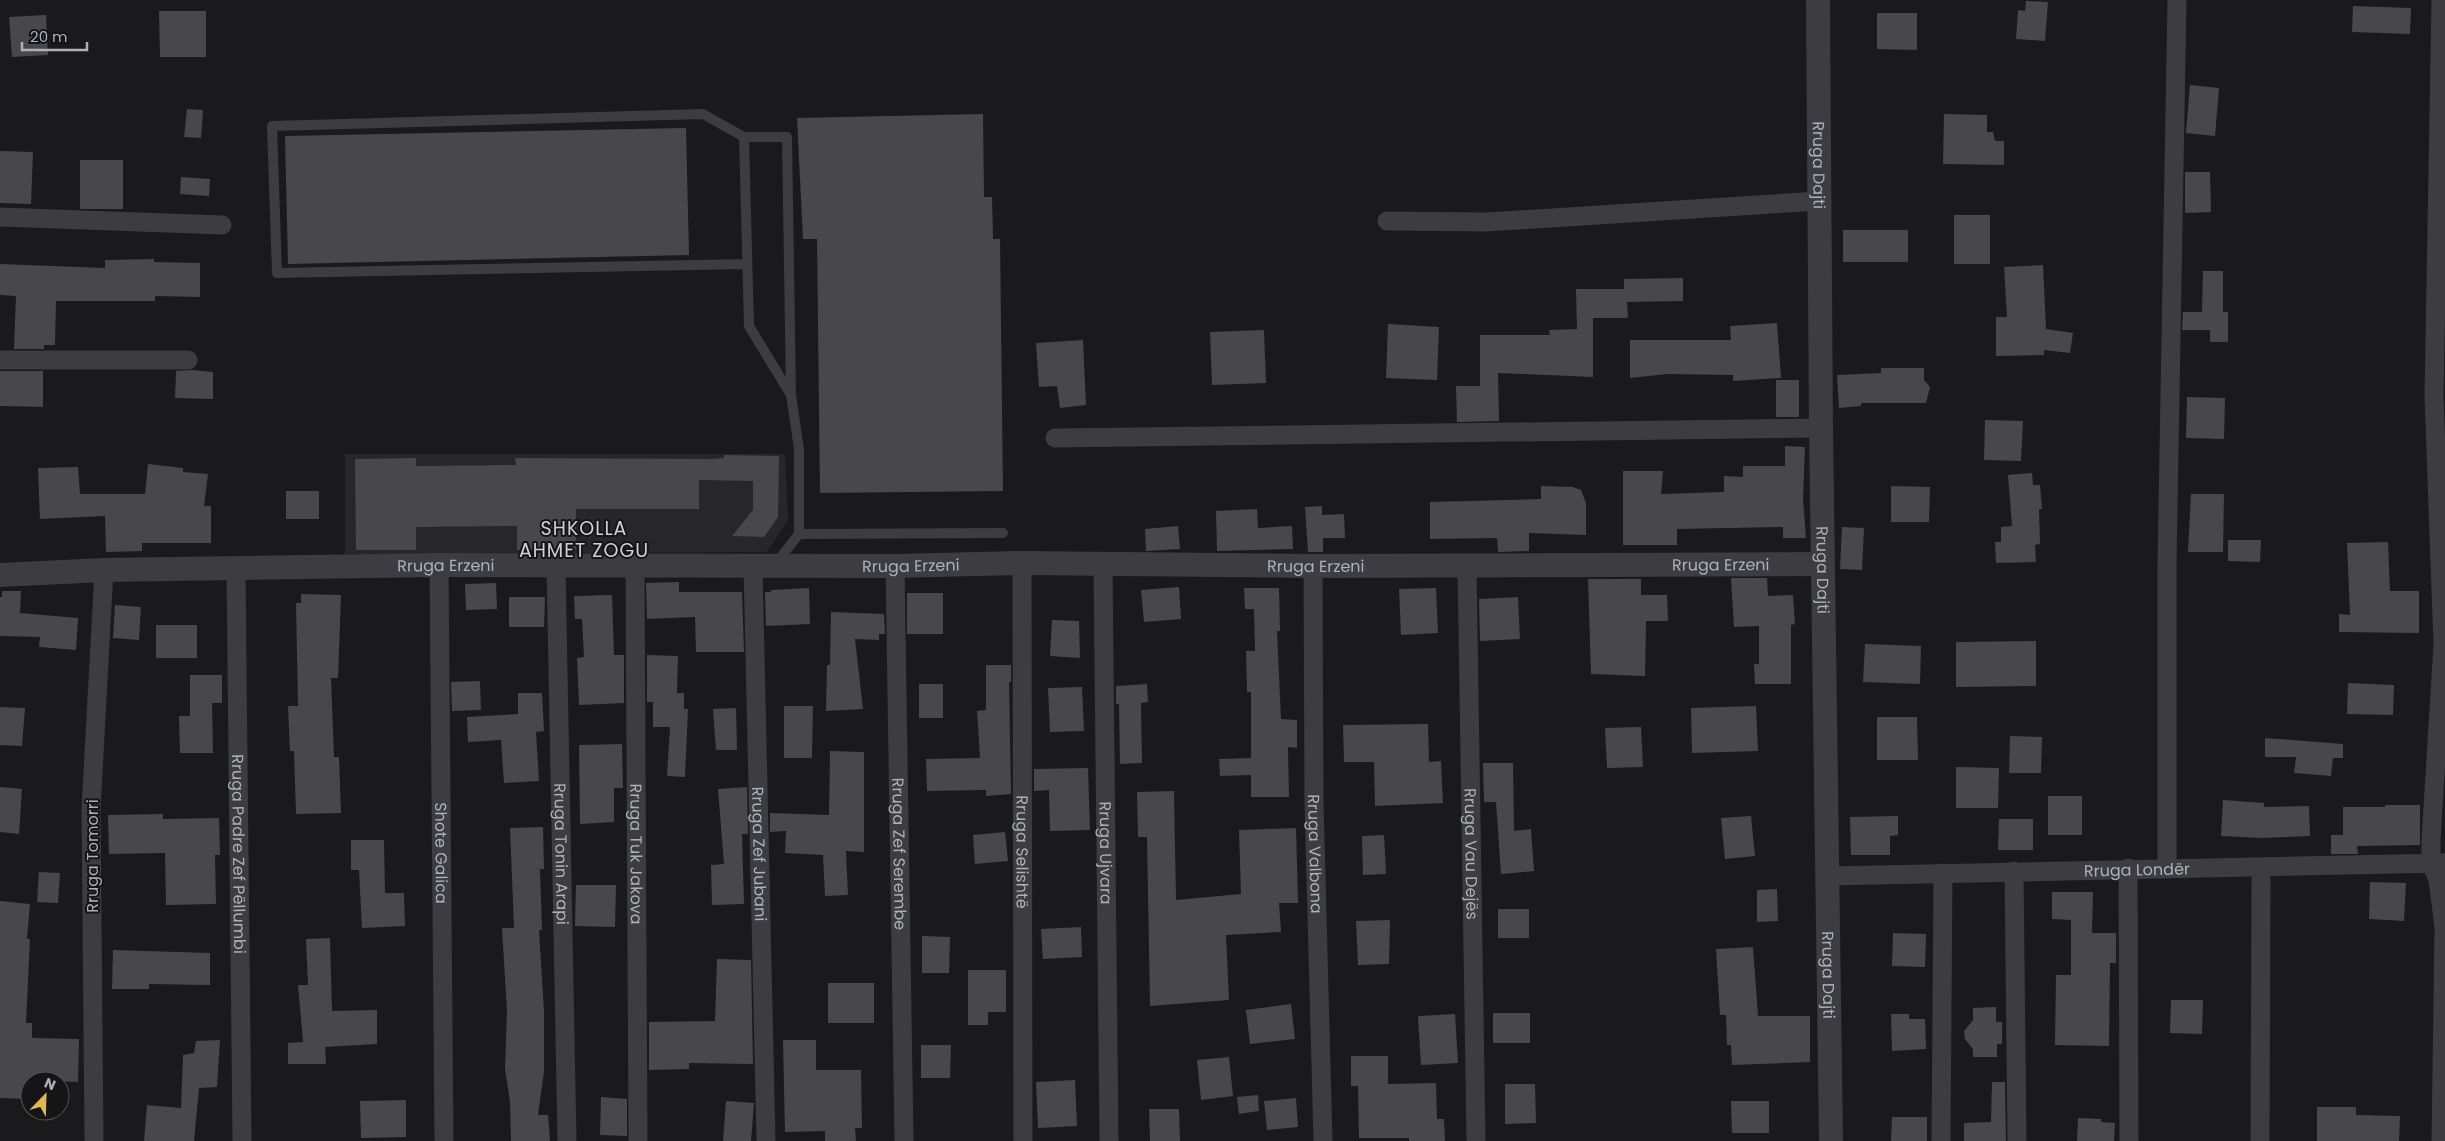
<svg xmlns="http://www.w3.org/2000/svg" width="2445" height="1141" font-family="Poppins,sans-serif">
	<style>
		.built { fill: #272629 }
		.building { fill: #48474c }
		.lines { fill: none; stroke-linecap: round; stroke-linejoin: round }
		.service { stroke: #3c3c41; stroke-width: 10 }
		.minor { stroke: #3c3c41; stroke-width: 19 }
		.tertiary { stroke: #3c3c41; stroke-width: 24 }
		.labels { text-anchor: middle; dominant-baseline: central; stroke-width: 4; stroke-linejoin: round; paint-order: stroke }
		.street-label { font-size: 16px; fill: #aeb1ba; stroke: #151517 }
		.quarter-label { font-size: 19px; letter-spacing: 1px; fill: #cfd0d7; stroke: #151517 }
	</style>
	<rect width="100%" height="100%" fill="#1a1a1c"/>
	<path class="built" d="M 345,454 L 785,454 L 788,520 L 767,552 L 345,554 Z"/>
	<path class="building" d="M 2026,1 L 2048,2 L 2045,41 L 2016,39 L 2018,10 L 2025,11 Z
		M 2353,6 L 2411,8 L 2410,34 L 2352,32 Z
		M 159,11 L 206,11 L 206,57 L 160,57 Z
		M 1877,13 L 1917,13 L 1917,50 L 1877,49 Z
		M 46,15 L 48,55 L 12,57 L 9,17 Z
		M 2190,85 L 2219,88 L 2215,136 L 2186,133 Z
		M 187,109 L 203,110 L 201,138 L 184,137 Z
		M 983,114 L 984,197 L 992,197 L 993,239 L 1000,239 L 1003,491 L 820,493 L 817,239 L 803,239 L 797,118 Z
		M 1944,114 L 1987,115 L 1987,132 L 1993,132 L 1995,141 L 2004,141 L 2004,165 L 1943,164 Z
		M 686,128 L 689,255 L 288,264 L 285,136 Z
		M 0,151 L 33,152 L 31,204 L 0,203 Z
		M 80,160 L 123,160 L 123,209 L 80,209 Z
		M 2185,172 L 2210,172 L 2211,212 L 2185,213 Z
		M 181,177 L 210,179 L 209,196 L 180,194 Z
		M 1954,215 L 1990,215 L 1990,264 L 1954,264 Z
		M 1843,230 L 1908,230 L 1908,262 L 1843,262 Z
		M 154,259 L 154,262 L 200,263 L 200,297 L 155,296 L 155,301 L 56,301 L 55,345 L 44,345 L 44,349 L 14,349 L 16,296 L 0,295 L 0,264 L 105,268 L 105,260 Z
		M 2043,265 L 2046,329 L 2073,333 L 2070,353 L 2044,350 L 2044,355 L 1996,356 L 1996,317 L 2007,317 L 2004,267 Z
		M 2203,271 L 2223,271 L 2223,312 L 2228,312 L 2228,342 L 2210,342 L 2210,330 L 2182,330 L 2183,312 L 2202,312 Z
		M 1683,278 L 1683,301 L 1627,302 L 1628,318 L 1593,318 L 1593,377 L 1498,373 L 1499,421 L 1457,422 L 1456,386 L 1480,386 L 1480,335 L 1550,335 L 1549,330 L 1577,329 L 1576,289 L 1624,289 L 1624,279 Z
		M 1777,323 L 1781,378 L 1733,381 L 1733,375 L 1667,374 L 1630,378 L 1630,340 L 1731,340 L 1730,326 Z
		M 1388,324 L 1439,327 L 1437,380 L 1386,378 Z
		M 1264,330 L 1266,383 L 1212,385 L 1210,332 Z
		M 1083,340 L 1086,405 L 1060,408 L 1057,386 L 1039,387 L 1036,343 Z
		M 1881,368 L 1924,368 L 1924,380 L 1930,387 L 1926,403 L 1861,403 L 1861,406 L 1839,408 L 1837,375 L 1881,373 Z
		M 191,370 L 213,372 L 213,399 L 175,398 L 176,371 Z
		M 0,371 L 43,371 L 43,407 L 0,406 Z
		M 1776,380 L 1799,380 L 1799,417 L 1776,417 Z
		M 2187,397 L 2225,398 L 2224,439 L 2186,438 Z
		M 1985,420 L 2023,421 L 2021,461 L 1984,460 Z
		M 1785,446 L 1805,447 L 1803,499 L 1806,538 L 1783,538 L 1783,527 L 1677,529 L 1677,545 L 1623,545 L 1623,471 L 1663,471 L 1661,494 L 1724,492 L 1724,476 L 1743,477 L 1743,466 L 1785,466 Z
		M 724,455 L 779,456 L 778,517 L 764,537 L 732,536 L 753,510 L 753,481 L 699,480 L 699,509 L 576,509 L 576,549 L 517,550 L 517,526 L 416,527 L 416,550 L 356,550 L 355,459 L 416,458 L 416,466 L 516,465 L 515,458 L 712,459 L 724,458 Z
		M 148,464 L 183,468 L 183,472 L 208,474 L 204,506 L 211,506 L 211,543 L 142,543 L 142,551 L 106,552 L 105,516 L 40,519 L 38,468 L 78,467 L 80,494 L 145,494 Z
		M 2032,473 L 2033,485 L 2040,485 L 2042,509 L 2039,509 L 2040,544 L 2035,545 L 2036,562 L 1996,563 L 1995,542 L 2001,542 L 2001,527 L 2012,526 L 2008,475 Z
		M 1541,486 L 1573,487 L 1581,490 L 1586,503 L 1586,535 L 1529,533 L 1529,551 L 1498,552 L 1497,538 L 1430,539 L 1430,502 L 1541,499 Z
		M 1891,486 L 1930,487 L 1929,522 L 1891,522 Z
		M 286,491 L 319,491 L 319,519 L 286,519 Z
		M 2191,494 L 2224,494 L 2223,552 L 2188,552 Z
		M 1322,506 L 1322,515 L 1344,514 L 1345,538 L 1323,538 L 1323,552 L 1308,552 L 1305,507 Z
		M 1257,509 L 1258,528 L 1292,526 L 1293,549 L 1217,551 L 1216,511 Z
		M 1178,526 L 1180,549 L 1146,551 L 1145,529 Z
		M 1842,527 L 1864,528 L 1862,570 L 1840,569 Z
		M 2228,540 L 2261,540 L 2260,562 L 2228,561 Z
		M 2388,542 L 2390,591 L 2419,591 L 2419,633 L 2339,632 L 2339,614 L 2350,615 L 2347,543 Z
		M 1731,578 L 1767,578 L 1768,596 L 1793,595 L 1795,624 L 1791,625 L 1791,684 L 1755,684 L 1754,664 L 1759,664 L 1759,626 L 1734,627 Z
		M 1588,579 L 1641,579 L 1641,595 L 1667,595 L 1668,621 L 1646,621 L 1645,676 L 1591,674 Z
		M 679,582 L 679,592 L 742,592 L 744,652 L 696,652 L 695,617 L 647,619 L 646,583 Z
		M 496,583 L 497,609 L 466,610 L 465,584 Z
		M 1179,587 L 1181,619 L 1144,622 L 1141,590 Z
		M 809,588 L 810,624 L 766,626 L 765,592 L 771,592 L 771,590 Z
		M 1244,588 L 1279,588 L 1280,631 L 1277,631 L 1281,719 L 1297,720 L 1297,748 L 1288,747 L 1289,797 L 1251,797 L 1251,775 L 1220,776 L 1219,759 L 1251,758 L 1251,692 L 1247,692 L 1246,651 L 1255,651 L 1254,609 L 1245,609 Z
		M 1436,588 L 1438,633 L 1401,635 L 1399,589 Z
		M 2,591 L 21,591 L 20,613 L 78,618 L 76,650 L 39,647 L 40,637 L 0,636 L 0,597 L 2,597 Z
		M 907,593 L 943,593 L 943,634 L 907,634 Z
		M 301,594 L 341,595 L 338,678 L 331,678 L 334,757 L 339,757 L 341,813 L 296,814 L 294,751 L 290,751 L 288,706 L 298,706 L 296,603 L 301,603 Z
		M 612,595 L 614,655 L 624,655 L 624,703 L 579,705 L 577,658 L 584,657 L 582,619 L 575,619 L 574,596 Z
		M 509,597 L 545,597 L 544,627 L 509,627 Z
		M 1518,597 L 1520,639 L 1480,641 L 1479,599 Z
		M 115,605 L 141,607 L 139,640 L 113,638 Z
		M 831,612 L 884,614 L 885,634 L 879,634 L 879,640 L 855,639 L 863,709 L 826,711 L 827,665 L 830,665 Z
		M 1052,620 L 1079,621 L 1080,658 L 1050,656 Z
		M 156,625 L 197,625 L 197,658 L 156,658 Z
		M 2036,641 L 2036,686 L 1956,687 L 1956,642 Z
		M 1865,644 L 1921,646 L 1920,684 L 1863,682 Z
		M 647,655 L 678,656 L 677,693 L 684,693 L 684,709 L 688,709 L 685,777 L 667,776 L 670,727 L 653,727 L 653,702 L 647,702 Z
		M 986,665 L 1011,665 L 1011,682 L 1009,682 L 1011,794 L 986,796 L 986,790 L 927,791 L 926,759 L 980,758 L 977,711 L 986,710 Z
		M 190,675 L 222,675 L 222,703 L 212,703 L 213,753 L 180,753 L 179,716 L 190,716 Z
		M 480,681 L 481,710 L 452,711 L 451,682 Z
		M 2348,683 L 2394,685 L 2393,715 L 2347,714 Z
		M 919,684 L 943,684 L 943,718 L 919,718 Z
		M 1147,684 L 1148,702 L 1141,703 L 1142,763 L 1120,764 L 1119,704 L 1116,704 L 1116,686 Z
		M 1082,687 L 1084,731 L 1050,732 L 1048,688 Z
		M 518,693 L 542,693 L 544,731 L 536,732 L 539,781 L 504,783 L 501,740 L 468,742 L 467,717 L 518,714 Z
		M 784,706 L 813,706 L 812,758 L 784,758 Z
		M 1756,706 L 1758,751 L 1692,753 L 1691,708 Z
		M 0,707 L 25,708 L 22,746 L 0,745 Z
		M 736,708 L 737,750 L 716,750 L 713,709 Z
		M 1877,717 L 1917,717 L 1918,760 L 1877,760 Z
		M 1428,724 L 1429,762 L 1441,761 L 1443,803 L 1375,806 L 1374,762 L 1344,762 L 1343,725 Z
		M 1641,727 L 1643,767 L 1607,768 L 1605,728 Z
		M 2010,736 L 2042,737 L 2041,773 L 2009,773 Z
		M 2265,738 L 2343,744 L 2343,758 L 2333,758 L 2331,776 L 2294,773 L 2296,757 L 2265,757 Z
		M 622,744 L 623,788 L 614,788 L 614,822 L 580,824 L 579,745 Z
		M 830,751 L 864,752 L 864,852 L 846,851 L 848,895 L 825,896 L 823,855 L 785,853 L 786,831 L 770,832 L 770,813 L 829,815 Z
		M 1483,763 L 1513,763 L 1514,831 L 1531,829 L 1534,871 L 1501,874 L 1496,802 L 1484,802 Z
		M 1956,767 L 1999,768 L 1998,808 L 1956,808 Z
		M 1088,768 L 1090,830 L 1050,831 L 1049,790 L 1034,791 L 1034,769 Z
		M 0,787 L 22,789 L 19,834 L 0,832 Z
		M 747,787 L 748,834 L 742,834 L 744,904 L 712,905 L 711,865 L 724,864 L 718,789 Z
		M 1174,791 L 1176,900 L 1241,894 L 1239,830 L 1296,828 L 1298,903 L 1279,903 L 1281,932 L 1226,935 L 1229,1000 L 1150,1006 L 1147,837 L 1138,837 L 1137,792 Z
		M 2048,796 L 2082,796 L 2082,835 L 2048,835 Z
		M 2223,800 L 2264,803 L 2264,807 L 2309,806 L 2310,836 L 2262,838 L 2221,836 Z
		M 2385,805 L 2420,805 L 2420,845 L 2357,846 L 2358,854 L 2331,854 L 2331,835 L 2343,835 L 2343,807 L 2385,807 Z
		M 163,814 L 163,819 L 219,818 L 220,855 L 215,855 L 216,904 L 166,905 L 165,853 L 109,854 L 108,815 Z
		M 1751,816 L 1755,856 L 1725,859 L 1721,818 Z
		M 1898,816 L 1898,835 L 1890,836 L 1890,855 L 1851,855 L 1850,817 Z
		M 1999,819 L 2033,819 L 2033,850 L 1998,850 Z
		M 543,827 L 544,869 L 540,869 L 542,930 L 539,930 L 544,1011 L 544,1071 L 538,1115 L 548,1115 L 550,1141 L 511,1141 L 510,1102 L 505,1069 L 507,1011 L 502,928 L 514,928 L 510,828 Z
		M 1005,832 L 1008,861 L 975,864 L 973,835 Z
		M 1384,835 L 1386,874 L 1363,875 L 1362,836 Z
		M 351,840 L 384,840 L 385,893 L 404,893 L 405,926 L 362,928 L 359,870 L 351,870 Z
		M 39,872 L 60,873 L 58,903 L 37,902 Z
		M 2370,882 L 2406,883 L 2404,921 L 2369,919 Z
		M 576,885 L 616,885 L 615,927 L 575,926 Z
		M 1777,889 L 1778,921 L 1757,922 L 1757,890 Z
		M 2052,892 L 2093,892 L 2092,933 L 2116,933 L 2116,963 L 2110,963 L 2109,1046 L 2055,1045 L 2056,975 L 2071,975 L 2071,920 L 2052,919 Z
		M 0,901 L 30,904 L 27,939 L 30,939 L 26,1023 L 32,1023 L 32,1038 L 79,1039 L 78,1082 L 30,1080 L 29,1099 L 0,1098 Z
		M 1498,909 L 1529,909 L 1529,938 L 1498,938 Z
		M 1390,920 L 1389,964 L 1358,965 L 1356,921 Z
		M 1081,927 L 1082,957 L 1043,959 L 1041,929 Z
		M 1893,933 L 1926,934 L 1925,967 L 1892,966 Z
		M 922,936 L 950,937 L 949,973 L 922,973 Z
		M 330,938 L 332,1011 L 377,1010 L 377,1044 L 325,1047 L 326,1064 L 288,1064 L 288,1043 L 303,1042 L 298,985 L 308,985 L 306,939 Z
		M 1753,947 L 1758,1016 L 1810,1016 L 1810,1062 L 1732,1065 L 1731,1045 L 1727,1045 L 1726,1015 L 1720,1015 L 1716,949 Z
		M 113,950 L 210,953 L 210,985 L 149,984 L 149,989 L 112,989 Z
		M 717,959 L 751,960 L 753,1064 L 689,1063 L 689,1069 L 649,1070 L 649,1022 L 715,1021 Z
		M 968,970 L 1006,970 L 1006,1012 L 988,1012 L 988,1025 L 968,1025 Z
		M 828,983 L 874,983 L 874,1023 L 828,1023 Z
		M 2171,1000 L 2203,1000 L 2202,1034 L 2170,1033 Z
		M 1291,1004 L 1295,1039 L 1250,1044 L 1246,1010 Z
		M 1996,1007 L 1996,1022 L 2002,1022 L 2002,1044 L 1997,1044 L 1997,1057 L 1973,1057 L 1973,1049 L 1965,1039 L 1964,1031 L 1973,1020 L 1973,1008 Z
		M 1493,1013 L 1530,1013 L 1530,1043 L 1493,1043 Z
		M 1455,1014 L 1458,1063 L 1421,1065 L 1418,1016 Z
		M 1891,1014 L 1909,1014 L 1909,1019 L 1925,1019 L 1926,1049 L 1892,1051 Z
		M 220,1040 L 217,1087 L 199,1088 L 194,1141 L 144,1141 L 147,1105 L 181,1108 L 183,1055 L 194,1053 L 196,1041 Z
		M 783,1040 L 816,1040 L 816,1070 L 861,1070 L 862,1128 L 855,1128 L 856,1141 L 825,1141 L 825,1131 L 785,1132 Z
		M 921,1045 L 951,1045 L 950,1078 L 921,1078 Z
		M 1351,1056 L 1388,1056 L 1388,1084 L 1436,1083 L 1437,1119 L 1444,1119 L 1445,1141 L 1409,1141 L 1409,1138 L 1359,1138 L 1358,1086 L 1351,1086 Z
		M 1229,1057 L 1233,1096 L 1201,1100 L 1197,1060 Z
		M 1075,1080 L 1077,1126 L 1038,1128 L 1036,1082 Z
		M 1992,1082 L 2005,1082 L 2006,1141 L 1964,1141 L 1964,1123 L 1991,1122 Z
		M 1505,1084 L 1535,1084 L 1536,1123 L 1505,1124 Z
		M 1258,1095 L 1259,1111 L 1239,1114 L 1237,1097 Z
		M 601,1097 L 627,1099 L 627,1136 L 600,1135 Z
		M 1296,1098 L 1298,1127 L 1267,1130 L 1264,1101 Z
		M 406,1100 L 406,1137 L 361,1138 L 360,1101 Z
		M 726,1101 L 754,1103 L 751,1141 L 723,1141 Z
		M 1731,1101 L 1769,1101 L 1769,1133 L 1732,1133 Z
		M 2317,1107 L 2356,1107 L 2356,1115 L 2400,1116 L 2399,1141 L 2317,1141 Z
		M 1149,1109 L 1179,1109 L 1180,1141 L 1150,1141 Z
		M 1892,1117 L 1927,1117 L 1927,1141 L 1891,1141 Z
		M 2078,1118 L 2101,1119 L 2101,1122 L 2115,1123 L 2114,1141 L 2077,1141 Z"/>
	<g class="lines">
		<path class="service" d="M 744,137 L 703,114 L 272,126 L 277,273 L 747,264
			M 799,534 L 1003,533
			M 776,563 L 799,534 L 799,449 L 791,395 L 787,137 L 744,137 L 749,326 L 791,395"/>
		<g class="minor">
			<path d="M 2441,0 L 2434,396 L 2443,644 L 2431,840 L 2431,863 L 2438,880 L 2444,927 L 2441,1141"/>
			<path d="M 0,217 L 222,225"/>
			<path d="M 1387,221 L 1487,222 L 1819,201"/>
			<path d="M 0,360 L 188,360"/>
			<path d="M 1055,438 L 1821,428"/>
			<path id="s1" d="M 1022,563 L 1023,1141"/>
			<path id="s2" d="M 439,565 L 444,1141"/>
			<path id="s3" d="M 1103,565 L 1109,1141"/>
			<path id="s4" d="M 1467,565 L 1476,1141"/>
			<path id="s5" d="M 556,566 L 567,1141"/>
			<path id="s6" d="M 635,566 L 638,1141"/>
			<path id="s7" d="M 753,566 L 766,1141"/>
			<path id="s8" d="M 895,566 L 904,1141"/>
			<path id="s9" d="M 1313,566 L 1314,802 L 1323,1141"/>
			<path id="s10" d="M 236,568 L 242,1141"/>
			<path d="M 2167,867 L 2167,564 L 2177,0"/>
			<path d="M 2128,868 L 2129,1141"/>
			<path d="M 2014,871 L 2017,1141"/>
			<path id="s11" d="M 1828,876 L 2444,863"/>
			<path d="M 94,1141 L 91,809 L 104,570"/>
			<path d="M 1941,1141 L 1943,873"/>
			<path d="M 2260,1141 L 2261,879"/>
		</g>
		<g class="tertiary">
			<path id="s12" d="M 1818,0 L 1821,428 L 1831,1141"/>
			<path id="s13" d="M 0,575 L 104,570 L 439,565 L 895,566 L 1022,563 L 1313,566 L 1823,564"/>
		</g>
	</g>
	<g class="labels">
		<g class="street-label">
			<text stroke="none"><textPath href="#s12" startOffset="165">Rruga Dajti</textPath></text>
			<text stroke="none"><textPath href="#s13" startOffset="1721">Rruga Erzeni</textPath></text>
			<text stroke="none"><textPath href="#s13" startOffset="911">Rruga Erzeni</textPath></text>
			<text stroke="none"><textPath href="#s13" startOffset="446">Rruga Erzeni</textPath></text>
			<text stroke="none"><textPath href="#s13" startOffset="1316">Rruga Erzeni</textPath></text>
			<text stroke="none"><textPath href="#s12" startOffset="570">Rruga Dajti</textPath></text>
			<text stroke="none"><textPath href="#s1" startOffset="289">Rruga Selishtë</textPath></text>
			<text stroke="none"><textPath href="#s2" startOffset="288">Shote Galica</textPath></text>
			<text stroke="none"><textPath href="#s5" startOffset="288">Rruga Tonin Arapi</textPath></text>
			<text stroke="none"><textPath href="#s6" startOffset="288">Rruga Tuk Jakova</textPath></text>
			<text stroke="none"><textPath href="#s7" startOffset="288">Rruga Zef Jubani</textPath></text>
			<text stroke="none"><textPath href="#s8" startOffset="288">Rruga Zef Serembe</textPath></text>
			<text stroke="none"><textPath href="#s3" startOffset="288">Rruga Ujvara</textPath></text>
			<text stroke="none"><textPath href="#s4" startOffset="289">Rruga Vau Dejës</textPath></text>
			<text stroke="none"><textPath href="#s9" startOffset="288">Rruga Valbona</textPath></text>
			<text stroke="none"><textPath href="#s10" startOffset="286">Rruga Padre Zef Pëllumbi</textPath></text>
			<text transform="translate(92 856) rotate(-90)">Rruga Tomorri</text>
			<text stroke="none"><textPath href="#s11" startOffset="309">Rruga Londër</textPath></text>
			<text stroke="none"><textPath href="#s12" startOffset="975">Rruga Dajti</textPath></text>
		</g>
		<g class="quarter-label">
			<text x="584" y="528">SHKOLLA<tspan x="584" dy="22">AHMET ZOGU</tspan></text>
		</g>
	</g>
	<g transform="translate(45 1096) rotate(23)"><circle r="24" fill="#151517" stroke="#525358"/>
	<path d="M0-4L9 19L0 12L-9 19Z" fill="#e0b84f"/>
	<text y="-8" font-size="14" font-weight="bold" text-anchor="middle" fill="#aeb1ba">N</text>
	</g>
	<path d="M22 42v8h65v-8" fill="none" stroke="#aeb1ba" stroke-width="2.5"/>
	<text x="30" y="42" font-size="15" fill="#aeb1ba" stroke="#151517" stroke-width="4" paint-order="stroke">20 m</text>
</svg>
